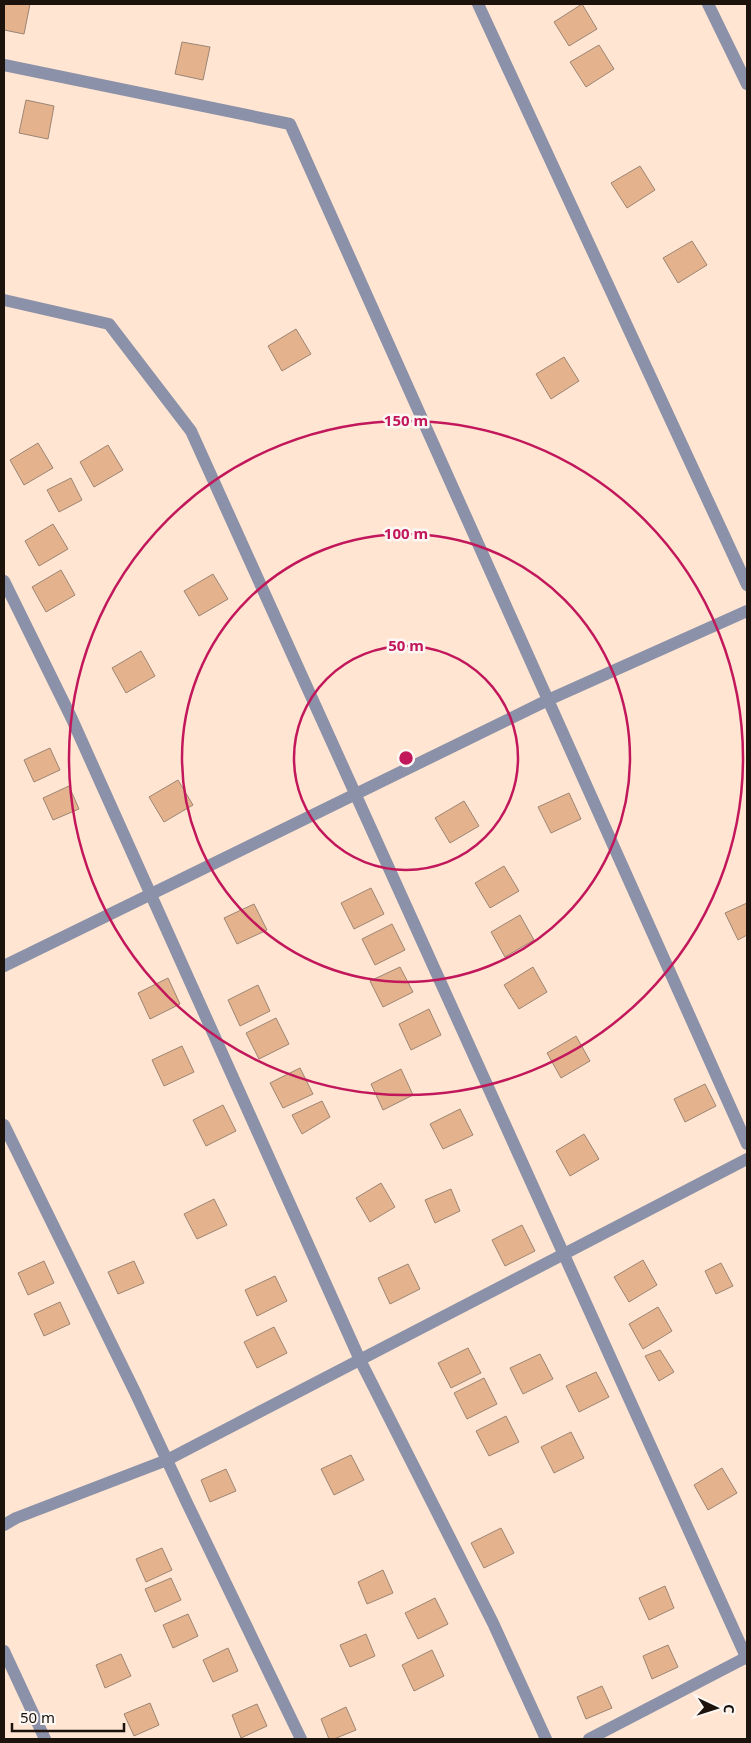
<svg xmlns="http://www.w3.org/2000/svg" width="751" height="1743" font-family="'Noto Sans',sans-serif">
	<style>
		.building { fill: #e4b38d; stroke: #9c8574 }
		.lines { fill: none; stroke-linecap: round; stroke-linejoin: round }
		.minor { stroke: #8b91a8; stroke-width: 12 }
		.ring { fill: none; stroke: #c2185b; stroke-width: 2.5 }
		.centre { fill: #c2185b; stroke: #fcf7f3; stroke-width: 2.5 }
		.ring-label { font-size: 15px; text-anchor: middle; font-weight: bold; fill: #c2185b; stroke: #fcf7f3; stroke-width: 5; stroke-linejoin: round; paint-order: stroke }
	</style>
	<rect width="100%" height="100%" fill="#ffe5d2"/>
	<path class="building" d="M 4,4 L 30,4 L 24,34 L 4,30 Z
		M 582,4 L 597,29 L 569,46 L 554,22 Z
		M 182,42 L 210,47 L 203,80 L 175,74 Z
		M 599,45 L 614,69 L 586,87 L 570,62 Z
		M 26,100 L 54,106 L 48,139 L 19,133 Z
		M 640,166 L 655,190 L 627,208 L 611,183 Z
		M 692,241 L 707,265 L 678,283 L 663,258 Z
		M 296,329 L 311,354 L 282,371 L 268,346 Z
		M 564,357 L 579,381 L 551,399 L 536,374 Z
		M 38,443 L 53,468 L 24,485 L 10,460 Z
		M 108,445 L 123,470 L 94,487 L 80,462 Z
		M 71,478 L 82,500 L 59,512 L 47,490 Z
		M 53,524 L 68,549 L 39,566 L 25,541 Z
		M 61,570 L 75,595 L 46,612 L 32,587 Z
		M 213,574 L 228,599 L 199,616 L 184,591 Z
		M 141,651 L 155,676 L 126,693 L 112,668 Z
		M 50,748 L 60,770 L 34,782 L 24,760 Z
		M 178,780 L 193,805 L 164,822 L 149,797 Z
		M 69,786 L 79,809 L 53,820 L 43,798 Z
		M 569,793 L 581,819 L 551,833 L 538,807 Z
		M 464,801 L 479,826 L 450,843 L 435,818 Z
		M 504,866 L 519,891 L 490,908 L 475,883 Z
		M 371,888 L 384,914 L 354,929 L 341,903 Z
		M 747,903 L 747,935 L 738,940 L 725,913 Z
		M 254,904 L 267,930 L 237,944 L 224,918 Z
		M 520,915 L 534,940 L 505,957 L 491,932 Z
		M 392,924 L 405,950 L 375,965 L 362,939 Z
		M 400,967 L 413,992 L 383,1007 L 370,981 Z
		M 533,967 L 547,992 L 519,1009 L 504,985 Z
		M 168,978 L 180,1004 L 150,1019 L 138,993 Z
		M 258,985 L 270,1011 L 240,1026 L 228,1000 Z
		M 429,1009 L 441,1035 L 411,1050 L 399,1024 Z
		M 276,1018 L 289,1044 L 259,1059 L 246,1033 Z
		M 576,1036 L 590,1061 L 561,1078 L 547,1053 Z
		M 182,1046 L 194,1072 L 164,1086 L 152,1060 Z
		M 300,1068 L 313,1094 L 283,1108 L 270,1083 Z
		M 401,1069 L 413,1095 L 383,1110 L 371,1084 Z
		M 705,1084 L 716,1106 L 685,1122 L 674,1099 Z
		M 322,1101 L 330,1117 L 302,1134 L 292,1115 Z
		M 223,1105 L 236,1131 L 206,1146 L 193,1120 Z
		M 460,1109 L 473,1135 L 443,1149 L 430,1124 Z
		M 584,1134 L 599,1159 L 570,1176 L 556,1151 Z
		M 381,1183 L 395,1207 L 370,1222 L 356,1198 Z
		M 451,1189 L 460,1211 L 435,1223 L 425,1200 Z
		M 214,1199 L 227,1225 L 197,1239 L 184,1214 Z
		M 522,1225 L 535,1251 L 505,1266 L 492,1240 Z
		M 643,1260 L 657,1285 L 629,1302 L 614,1277 Z
		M 44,1261 L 54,1283 L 28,1295 L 18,1273 Z
		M 134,1261 L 144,1283 L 118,1294 L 108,1272 Z
		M 721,1263 L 733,1286 L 716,1294 L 705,1271 Z
		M 408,1264 L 420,1289 L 390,1304 L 378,1278 Z
		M 275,1276 L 287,1301 L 257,1316 L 245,1290 Z
		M 60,1302 L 70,1324 L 44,1336 L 34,1314 Z
		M 658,1307 L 672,1331 L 643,1349 L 629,1324 Z
		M 274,1327 L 287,1353 L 257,1368 L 244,1342 Z
		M 468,1348 L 481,1373 L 451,1388 L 438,1363 Z
		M 660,1350 L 674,1372 L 659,1381 L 645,1356 Z
		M 540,1354 L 553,1379 L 523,1394 L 510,1368 Z
		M 596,1372 L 609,1397 L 579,1412 L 566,1386 Z
		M 484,1378 L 497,1404 L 467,1419 L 454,1393 Z
		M 506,1416 L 519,1442 L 489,1456 L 476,1431 Z
		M 571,1432 L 584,1458 L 554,1473 L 541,1447 Z
		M 351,1455 L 364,1480 L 334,1495 L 321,1469 Z
		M 722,1468 L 737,1493 L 708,1510 L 694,1485 Z
		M 226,1469 L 236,1491 L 210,1502 L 201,1480 Z
		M 501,1528 L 514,1553 L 484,1568 L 471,1543 Z
		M 162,1548 L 172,1570 L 146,1582 L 136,1559 Z
		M 383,1570 L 393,1593 L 367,1604 L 358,1582 Z
		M 171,1578 L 181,1600 L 155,1612 L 145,1589 Z
		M 665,1586 L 674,1608 L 649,1620 L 639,1598 Z
		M 435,1598 L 448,1624 L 418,1639 L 405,1613 Z
		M 188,1614 L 198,1636 L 173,1648 L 163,1625 Z
		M 366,1634 L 375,1656 L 350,1667 L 340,1645 Z
		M 668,1645 L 678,1667 L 652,1679 L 643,1656 Z
		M 228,1648 L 238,1671 L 213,1682 L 203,1660 Z
		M 432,1650 L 444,1676 L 414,1691 L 402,1665 Z
		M 121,1654 L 131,1676 L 105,1688 L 96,1665 Z
		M 602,1686 L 612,1708 L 586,1719 L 577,1697 Z
		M 150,1703 L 159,1725 L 134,1736 L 124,1714 Z
		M 257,1704 L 267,1726 L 241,1738 L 232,1715 Z
		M 346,1707 L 356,1730 L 334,1739 L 329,1739 L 321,1719 Z"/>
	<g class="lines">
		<path class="minor" d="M 478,4 L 747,585
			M 708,4 L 747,84
			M 4,65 L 290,124 L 747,1144
			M 4,300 L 109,324 L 191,431 L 747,1659
			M 4,581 L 71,717 L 360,1360 L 493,1623 L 546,1739
			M 4,966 L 548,700 L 747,611
			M 4,1125 L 135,1392 L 187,1503 L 301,1739
			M 4,1525 L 16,1518 L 167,1460 L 747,1159
			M 4,1651 L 45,1739
			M 589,1739 L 747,1657"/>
	</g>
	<g class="ring">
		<circle cx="406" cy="758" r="112"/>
		<circle cx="406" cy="758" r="224"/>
		<circle cx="406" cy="758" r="337"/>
	</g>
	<circle cx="406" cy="758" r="8" class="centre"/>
	<g class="ring-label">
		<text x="406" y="426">150 m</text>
		<text x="406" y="539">100 m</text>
		<text x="406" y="651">50 m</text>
	</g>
	<rect width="751" height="1743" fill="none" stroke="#1b130c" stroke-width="10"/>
	<g transform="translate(716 1708) rotate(94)" stroke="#fcf7f3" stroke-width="4" paint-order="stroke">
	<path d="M0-4L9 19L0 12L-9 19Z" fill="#1b130c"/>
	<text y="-8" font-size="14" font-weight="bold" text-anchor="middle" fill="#1b130c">С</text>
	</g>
	<path d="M12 1723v8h112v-8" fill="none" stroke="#1b130c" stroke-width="2.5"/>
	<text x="20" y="1723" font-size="15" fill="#1b130c" stroke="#fcf7f3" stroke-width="4" paint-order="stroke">50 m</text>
</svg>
